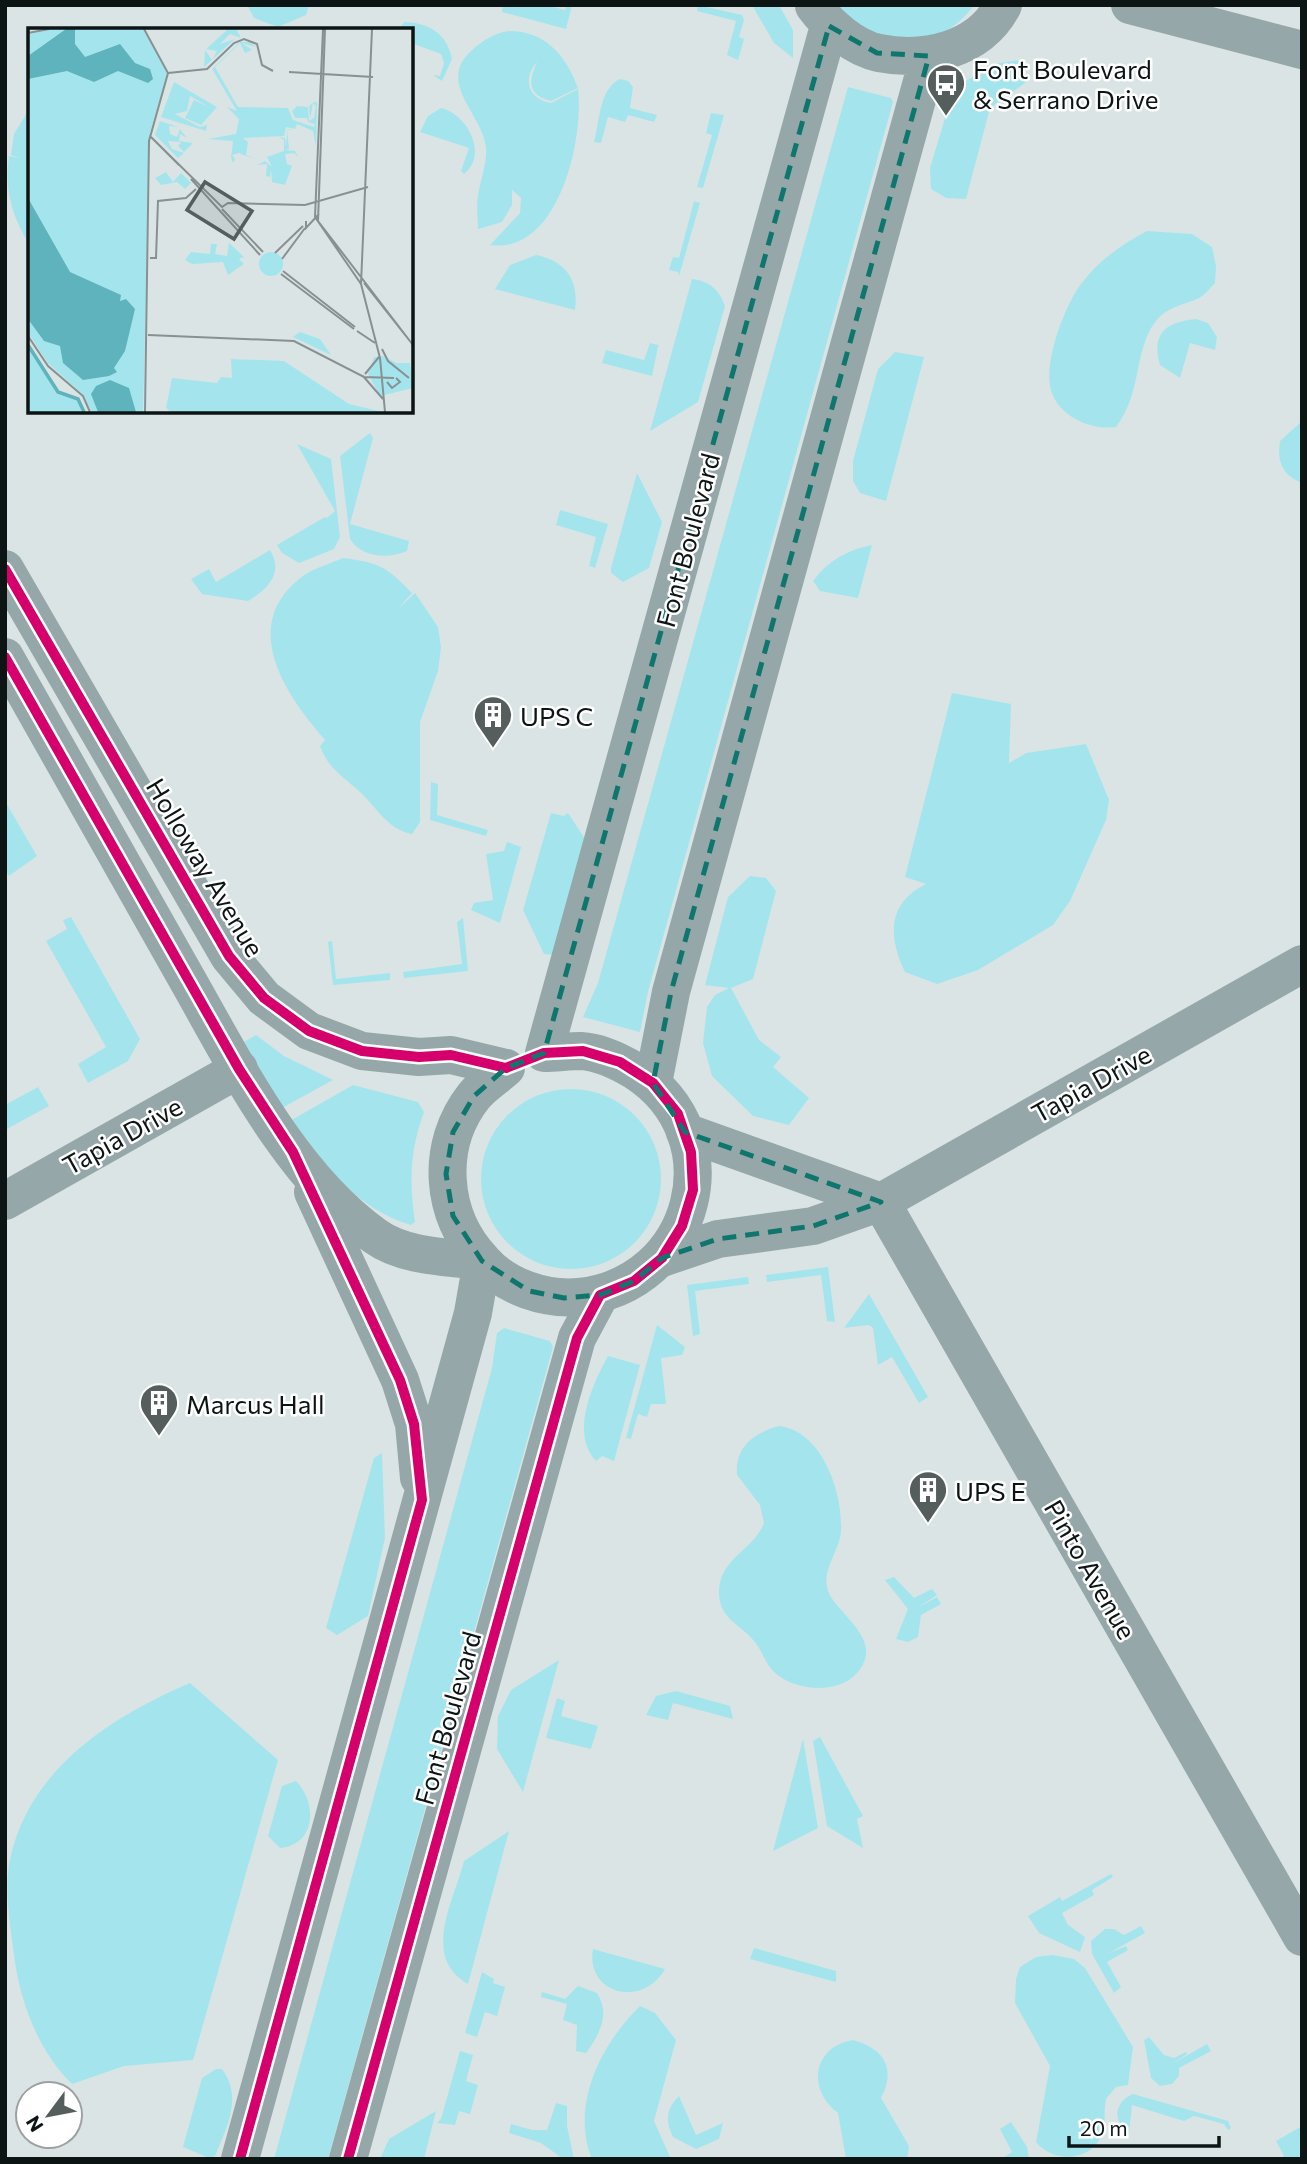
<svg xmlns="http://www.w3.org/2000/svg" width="1307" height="2164" font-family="Commissioner,sans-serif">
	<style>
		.green { fill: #a4e5ed }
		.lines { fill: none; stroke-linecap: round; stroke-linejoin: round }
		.minor { stroke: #96a7a9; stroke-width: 38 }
		.tertiary { stroke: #96a7a9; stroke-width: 38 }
		.cycleway-casing { stroke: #fff; stroke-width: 15 }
		.cycleway { stroke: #d6006c; stroke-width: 10 }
		.marked { fill: none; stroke: #0f766e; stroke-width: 5; stroke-dasharray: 14 9; stroke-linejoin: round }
		.labels { text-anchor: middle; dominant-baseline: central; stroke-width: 5; stroke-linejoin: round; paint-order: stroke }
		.poi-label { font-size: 26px; fill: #0d1414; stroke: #fff; text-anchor: start }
		.street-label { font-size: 26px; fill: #0d1414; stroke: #fff }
		.inset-river { fill: none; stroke: #5eb3bc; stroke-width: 3.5 }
		.inset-road { fill: none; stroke: #889191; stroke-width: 2 }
		.view { fill: #555d5d; fill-opacity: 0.15; stroke: #555d5d; stroke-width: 3.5 }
		.inset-edge { fill: none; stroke: #0d1414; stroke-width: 3.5 }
	</style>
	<rect width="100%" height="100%" fill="#dae4e5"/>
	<path class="green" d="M 247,5 L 309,5 L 306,15 L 278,27 L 254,18 Z
		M 503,5 L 546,5 L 565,10 L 567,5 L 572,5 L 566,29 L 502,12 Z
		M 698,5 L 742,15 L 744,20 L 739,37 L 744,39 L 738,60 L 727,55 L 736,21 L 697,11 Z
		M 752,5 L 779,5 L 793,30 L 793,58 L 774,43 Z
		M 838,5 L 974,5 C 939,55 874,50 838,5 Z
		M 404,22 C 429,23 447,33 452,59 L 442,81 L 433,75 L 440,76 L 444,63 L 441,54 L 411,43 L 411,30 L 399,30 Z
		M 509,31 C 545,31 566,55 578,88 L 551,101 C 526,95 529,80 537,62 C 522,79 528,99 551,103 L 578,89 C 584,139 559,255 490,245 L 520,213 L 521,198 L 512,190 L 512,205 L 502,222 L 478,229 C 478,218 476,207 478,196 C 480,181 487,164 486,148 C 483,114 436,83 471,51 C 482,41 494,33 509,31 Z
		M 1020,60 L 1028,81 L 990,108 L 966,199 L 946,198 L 931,189 L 930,168 L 954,88 L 994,64 Z
		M 620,79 L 628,81 L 633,87 L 630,108 L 657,115 L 654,122 L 628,115 L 625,122 L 608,117 L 601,143 L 594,142 C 600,121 599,89 620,79 Z
		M 848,87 L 891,98 L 893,102 L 648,992 L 640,1032 L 583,1017 L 598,983 Z
		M 30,108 L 30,246 C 12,215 4,192 9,156 L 19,158 L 11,155 L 14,134 Z
		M 441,108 C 467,114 489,154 464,174 L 461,171 L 469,148 L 420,132 L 428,116 Z
		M 711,113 L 724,115 L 703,188 L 697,187 L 712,135 L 706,133 Z
		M 694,201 L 700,203 L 679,276 L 678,272 L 669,270 L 673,257 L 679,258 Z
		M 1147,231 L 1192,234 L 1212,247 L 1216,266 L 1215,283 C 1210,288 1205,295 1199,298 C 1184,305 1168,306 1156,321 C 1133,350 1143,392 1116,427 C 1090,431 1055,415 1050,386 C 1045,359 1065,305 1081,284 C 1099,260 1121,245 1147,231 Z
		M 536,255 C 566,261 579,280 575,310 L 495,289 L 510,265 Z
		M 692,279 C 709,281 719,289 725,306 L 698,402 L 650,431 Z
		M 1196,319 L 1208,323 L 1217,337 L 1215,350 L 1190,343 L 1180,378 L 1160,365 C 1151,333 1166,322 1196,319 Z
		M 659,342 L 652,376 L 602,363 L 606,350 L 644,360 L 650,343 L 658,345 Z
		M 895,352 L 924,357 L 886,501 L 860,493 L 853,481 L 853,461 L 878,369 Z
		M 1302,421 L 1302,483 C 1282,475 1277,462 1280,441 Z
		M 370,433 L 373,438 L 350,524 L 409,541 L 407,551 C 388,559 362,558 350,539 L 340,456 Z
		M 297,444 L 331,459 L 340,537 L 334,549 L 299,563 L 282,553 L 277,545 L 325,517 L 327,518 L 335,511 Z
		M 637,473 L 662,522 L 649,568 L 623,582 L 611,573 L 611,568 Z
		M 560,510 L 608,524 L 595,568 L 589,566 L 596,537 L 556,525 Z
		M 872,545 L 858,598 L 820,591 L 813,581 C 827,561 849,549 872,545 Z
		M 270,550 C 284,573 268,589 248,601 L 202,594 L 191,579 L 209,569 L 216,582 Z
		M 343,558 C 380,562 389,569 412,593 L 398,609 L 415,593 L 438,627 L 441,647 L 438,671 L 420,722 L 420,822 L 412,834 C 387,829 378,809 360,792 C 344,777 328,769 320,746 L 325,740 C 287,697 239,628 299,579 C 311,569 329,564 343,558 Z
		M 952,693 L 1011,704 L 1009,763 L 1026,753 L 1086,744 L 1109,800 L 1106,820 L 1070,901 L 1053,925 L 978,970 L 937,984 L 905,972 C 888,937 887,903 926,884 L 905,877 Z
		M 431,782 L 438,784 L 437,815 L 488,830 L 486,836 L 430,820 Z
		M 5,801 L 37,856 L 9,876 L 5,869 Z
		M 551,813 L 564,816 L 568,813 L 585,839 L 553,955 L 544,954 L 523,910 Z
		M 507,842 L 521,847 L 500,923 L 471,910 L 474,903 L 493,900 L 486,854 L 504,851 Z
		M 750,876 L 766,878 L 776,891 L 753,979 L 731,988 L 759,1040 L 781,1057 L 773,1067 L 809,1098 L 789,1125 L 753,1116 L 712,1076 L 703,1043 L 707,1007 L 715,995 L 729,988 L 705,985 L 728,897 Z
		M 71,917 L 140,1039 L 128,1061 L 88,1083 L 78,1064 L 106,1047 L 46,941 L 67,929 L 63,920 Z
		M 463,918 L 468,971 L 404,978 L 403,972 L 462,964 L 457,922 Z
		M 332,941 L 336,979 L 390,973 L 390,980 L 333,985 L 328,942 Z
		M 256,1035 L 284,1056 L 333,1080 L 282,1108 L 244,1042 Z
		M 353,1085 L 418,1102 L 424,1112 C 410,1150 409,1182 415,1222 L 411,1225 C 356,1209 323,1163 288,1122 Z
		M 38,1087 L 49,1106 L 5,1130 L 5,1105 Z
		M481 1179a90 90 0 1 1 180 0a90 90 0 1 1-180 0Z
		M 828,1267 L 835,1322 L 827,1321 L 821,1275 L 767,1282 L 766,1275 Z
		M 748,1277 L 749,1284 L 695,1291 L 700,1334 L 693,1336 L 687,1285 Z
		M 869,1294 L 928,1397 L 919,1403 L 892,1357 L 878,1365 L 873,1328 L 869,1325 L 844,1328 Z
		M 657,1325 L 685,1347 L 682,1355 L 661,1358 L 666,1404 L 651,1404 L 647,1417 L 638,1414 L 631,1439 L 626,1438 Z
		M 504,1328 L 550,1341 L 553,1347 L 328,2159 L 274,2159 L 492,1368 L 497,1333 Z
		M 608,1356 L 640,1365 L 614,1461 L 602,1456 L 596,1461 C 570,1434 592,1385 608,1356 Z
		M 779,1426 C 823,1431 843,1494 841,1531 C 840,1550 823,1567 827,1587 C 831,1612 888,1638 857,1673 C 838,1695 794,1691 774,1672 C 765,1663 762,1650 754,1641 C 739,1623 719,1619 719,1592 C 719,1558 754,1550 764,1523 L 760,1505 L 737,1475 C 735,1446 754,1433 779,1426 Z
		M 382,1453 L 385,1538 L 368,1616 L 337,1635 L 326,1628 L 374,1458 Z
		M 894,1577 L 914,1598 L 932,1589 L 937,1595 L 917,1608 L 937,1597 L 941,1604 L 921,1615 L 918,1637 L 908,1642 L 896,1639 L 908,1609 L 885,1580 Z
		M 559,1660 L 523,1792 L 497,1749 L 498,1716 L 511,1690 Z
		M 190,1683 L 278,1760 L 193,2060 L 124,2066 L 72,2084 C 38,2051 20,2002 14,1955 C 10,1925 4,1889 10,1859 C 30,1768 111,1717 190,1683 Z
		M 676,1691 L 730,1706 L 733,1719 L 673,1703 L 668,1720 L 646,1715 L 656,1696 Z
		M 557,1698 L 565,1701 L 561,1716 L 598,1726 L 591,1749 L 546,1738 Z
		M 820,1737 L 863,1816 L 857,1819 L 863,1848 L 827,1826 L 813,1741 Z
		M 803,1739 L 818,1828 L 773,1851 Z
		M 296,1781 C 317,1802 317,1845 280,1848 L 268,1836 L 282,1786 Z
		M 509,1831 L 468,1984 C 421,1957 453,1903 464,1861 Z
		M 1111,1874 L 1113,1877 L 1092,1890 L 1094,1895 L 1062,1913 L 1068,1925 L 1085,1937 L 1080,1952 L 1039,1933 L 1028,1916 L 1060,1897 L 1062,1901 Z
		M 1141,1926 L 1145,1933 L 1109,1953 L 1126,1946 L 1128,1950 L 1107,1962 L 1121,1987 L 1114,1993 L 1092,1954 L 1091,1941 L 1105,1929 L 1114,1929 L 1124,1935 Z
		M 754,1948 L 836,1971 L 836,1982 L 750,1959 Z
		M 593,1949 L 665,1969 C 643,2009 585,1994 593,1949 Z
		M 1053,1955 L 1074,1959 L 1085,1968 L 1133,2047 L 1128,2085 L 1116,2087 L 1106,2099 C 1103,2112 1107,2124 1101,2137 C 1088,2163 1052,2162 1036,2142 L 1050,2066 L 1015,2003 L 1016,1979 L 1020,1967 L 1036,1957 Z
		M 482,1972 L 494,1979 L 493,1983 L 505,1987 L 497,2016 L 485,2012 L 477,2037 L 465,2033 Z
		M 578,1986 L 597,1993 C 611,2015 599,2035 586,2053 L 576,2051 L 577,2025 L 563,2020 L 567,2004 L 541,1997 L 542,1992 L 565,1999 Z
		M 640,2006 L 655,2013 L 676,2040 L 654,2121 L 671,2159 L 592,2159 C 570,2105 601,2044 640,2006 Z
		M 1149,2037 L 1164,2055 L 1174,2058 L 1186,2052 L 1187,2054 L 1172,2064 L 1207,2044 L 1211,2051 L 1179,2068 L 1179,2076 L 1172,2084 L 1160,2086 L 1151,2078 L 1144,2040 Z
		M 853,2040 C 883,2048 897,2068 881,2098 L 909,2146 L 907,2159 L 846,2159 L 838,2113 C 807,2090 812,2047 853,2040 Z
		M 460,2051 L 473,2055 L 466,2081 L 478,2085 L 470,2114 L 459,2111 L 455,2125 L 437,2123 L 441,2119 Z
		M 216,2069 L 222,2069 C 243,2097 227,2127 215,2156 L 209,2158 L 183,2147 L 202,2078 Z
		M 1133,2094 L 1228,2121 L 1231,2128 L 1228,2130 L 1224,2124 L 1194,2116 L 1184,2121 L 1132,2105 L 1129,2133 C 1112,2121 1114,2102 1133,2094 Z
		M 679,2096 L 696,2135 L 723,2123 L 719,2139 L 696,2149 L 673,2137 C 665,2121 666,2109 679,2096 Z
		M 556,2103 L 567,2106 L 567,2126 L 574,2159 L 563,2159 L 541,2143 L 509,2133 L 511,2124 L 532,2130 L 547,2130 Z
		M 436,2111 L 424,2159 L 380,2159 L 389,2139 Z
		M 1011,2122 L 1027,2147 L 1029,2159 L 1001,2159 L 1012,2152 L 1000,2129 Z
		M 1302,2126 L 1302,2159 L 1278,2159 L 1284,2156 L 1276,2141 Z"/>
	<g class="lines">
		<path class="minor" d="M 1130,5 L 1302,50
			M 685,1132 L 881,1202
			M 5,1201 L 239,1069
			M 881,1202 L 1302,1937
			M 662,1258 L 718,1239 L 813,1226 L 881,1202 L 1302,964"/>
		<path class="tertiary" d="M 814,6 C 828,25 854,48 879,53 C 925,62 980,50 1003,5
			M 5,569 L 229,956 L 264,998 L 309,1031 L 362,1051 L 419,1057 L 451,1055 L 506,1068
			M 5,657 C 64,762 123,867 183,972 C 234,1061 289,1175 375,1236 C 404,1257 447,1257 482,1261
			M 506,1068 C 496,1077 482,1086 474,1096 C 435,1145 440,1216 483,1261 C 506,1287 545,1300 579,1297 C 696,1285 736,1136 635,1071 C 620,1062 600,1052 581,1051 C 569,1051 556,1053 544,1053 L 829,26
			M 653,1083 L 671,992 L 929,56
			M 313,1192 L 400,1380 L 414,1424 L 419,1478
			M 240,2159 L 473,1313 L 482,1261
			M 348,2159 L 577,1338 L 600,1295"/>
		<g class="cycleway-casing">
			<path id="cycleway" d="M 5,569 L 229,956 L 264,998 L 309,1031 L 362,1051 L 419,1057 L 451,1055 L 506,1068 L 544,1053 L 583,1051 L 620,1062 L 653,1083 L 678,1114 L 691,1152 L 693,1190 L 682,1226 L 662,1258 L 634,1281 L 600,1295 L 577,1338 L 348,2159
				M 5,657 L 239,1069 L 293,1152 L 400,1380 L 414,1424 L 422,1500 L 240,2159"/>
		</g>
		<use href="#cycleway" class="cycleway"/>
	</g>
	<path class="marked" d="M 829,26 L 877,53 L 929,56 L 671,992 L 653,1083 L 685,1132 L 881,1202 L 813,1226 L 718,1239 L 662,1258 L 634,1281 L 600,1295 L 564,1298 L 529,1291 L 482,1261 L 453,1216 L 446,1174 L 453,1132 L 474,1096 L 506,1068 L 544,1053 Z"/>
	<defs>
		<g id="bus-pin" transform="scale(2.0125)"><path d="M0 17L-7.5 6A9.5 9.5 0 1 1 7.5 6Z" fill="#555d5d" stroke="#fff"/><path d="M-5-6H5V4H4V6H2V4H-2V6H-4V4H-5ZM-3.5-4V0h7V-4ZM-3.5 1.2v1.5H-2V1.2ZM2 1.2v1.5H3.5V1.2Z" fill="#fff"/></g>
		<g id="building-pin" transform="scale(2.0125)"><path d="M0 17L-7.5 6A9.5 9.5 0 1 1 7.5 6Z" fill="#555d5d" stroke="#fff"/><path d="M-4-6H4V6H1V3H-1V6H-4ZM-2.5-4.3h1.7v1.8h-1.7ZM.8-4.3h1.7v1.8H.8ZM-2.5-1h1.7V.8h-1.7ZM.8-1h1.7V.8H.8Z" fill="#fff"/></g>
	</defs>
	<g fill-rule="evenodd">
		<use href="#bus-pin" x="946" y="83"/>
		<use href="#building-pin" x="493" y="715"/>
		<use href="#building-pin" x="159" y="1403"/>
		<use href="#building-pin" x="928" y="1490"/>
	</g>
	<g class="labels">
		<g class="poi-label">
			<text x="973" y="68">Font Boulevard<tspan x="973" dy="30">&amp; Serrano Drive</tspan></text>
			<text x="520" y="715">UPS C</text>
			<text x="186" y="1403">Marcus Hall</text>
			<text x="955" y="1490">UPS E</text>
		</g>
		<g class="street-label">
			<text transform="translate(687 540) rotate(-75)">Font Boulevard</text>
			<text transform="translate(206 867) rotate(59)">Holloway Avenue</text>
			<text transform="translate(1091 1083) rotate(-29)">Tapia Drive</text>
			<text transform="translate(122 1135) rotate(-29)">Tapia Drive</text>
			<text transform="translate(1091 1569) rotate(60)">Pinto Avenue</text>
			<text transform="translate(447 1718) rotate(-74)">Font Boulevard</text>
		</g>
	</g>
	<g transform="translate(28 28)">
		<rect width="385" height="385" fill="#dae4e5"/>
		<path d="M 22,1 L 115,1 L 140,45 L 122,104 L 115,384 L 64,384 L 54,366 L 20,335 L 0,305 L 0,6 ZM 208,1 L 213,10 L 202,6 L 192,16 L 207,11 L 176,39 L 177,22 L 184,32 L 189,23 L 178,21 L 199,2 ZM 212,14 L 222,14 L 228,19 L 214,15 L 224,22 L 217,25 L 212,15 L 187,39 L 210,79 L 260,80 L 265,92 L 286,99 L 287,96 L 280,94 L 279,90 L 267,90 L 264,83 L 269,78 L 280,79 L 281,93 L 286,90 L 288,78 L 285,75 L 282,91 L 281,78 L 286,74 L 288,74 L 289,75 L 288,119 L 285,103 L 269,96 L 267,101 L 258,99 L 256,108 L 215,110 L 220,114 L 218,127 L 228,131 L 215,127 L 211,125 L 204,127 L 207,131 L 205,135 L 203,130 L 205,113 L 180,111 L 208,106 L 211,91 L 199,79 L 209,83 L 184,41 ZM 146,54 L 189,79 L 173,97 L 157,90 L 166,72 L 181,79 L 162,68 L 159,83 L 147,86 L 172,99 L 179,97 L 178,103 L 133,89 ZM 132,93 L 150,99 L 141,98 L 142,106 L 149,109 L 152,101 L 159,110 L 152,106 L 151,113 L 165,115 L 156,124 L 150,118 L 153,114 L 140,113 L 144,121 L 156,125 L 150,130 L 127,107 ZM 264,101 L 259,103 L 261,121 L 257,122 L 267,123 L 270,129 L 266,125 L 257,126 L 259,136 L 264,138 L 257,157 L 244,154 L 243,142 L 242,149 L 238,148 L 239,136 L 229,137 L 237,133 L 244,139 L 239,129 L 256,123 L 256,112 L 251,109 L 257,110 L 258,119 L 259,102 ZM 138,144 L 145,154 L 153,145 L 163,155 L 157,161 L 149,154 L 133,157 L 127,150 ZM 201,215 L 216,229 L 211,231 L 216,236 L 200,247 L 195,234 L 164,236 L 157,232 L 163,224 L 182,226 L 183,216 L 189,216 L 187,226 L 199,228 ZM231 236a12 12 0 1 1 24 0a12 12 0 1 1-24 0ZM 272,304 L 292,311 L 303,327 L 265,309 ZM 0,317 L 29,365 L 50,371 L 56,384 L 0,384 ZM 356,328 L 368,335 L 382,335 L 385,360 L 352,368 L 340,346 L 346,329 ZM 203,331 L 256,333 L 321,376 L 355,384 L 143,384 L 138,380 L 144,350 L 189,355 L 193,349 L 204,350 Z" fill="#a4e5ed"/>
		<path d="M 38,1 L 47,1 L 47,16 L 57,29 L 92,16 L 107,35 L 122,41 L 125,51 L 120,55 L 90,43 L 66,54 L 39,43 L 0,51 L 0,28 ZM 0,170 L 42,244 L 93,267 L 92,273 L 98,271 L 107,281 L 97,323 L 86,340 L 89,344 L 81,348 L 55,352 L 35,335 L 32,318 L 16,313 L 0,291 ZM 82,352 L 101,360 L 108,384 L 70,384 L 63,366 L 68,358 Z" fill="#5eb3bc"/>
		<path class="inset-river" d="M 0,317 L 30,364 L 50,371 L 56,384"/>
		<path class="inset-road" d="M 116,1 L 140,45 L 121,113 L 117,384M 295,1 L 287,189 L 333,256 L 352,330 L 357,384M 297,1 L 290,193 L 385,317M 0,5 L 21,1M 261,44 L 345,49M 140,45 L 179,41 L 206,15 L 216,11 L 229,16 L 234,37 L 245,43M 123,109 L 194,179 L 200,175 L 277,177 L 340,159M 123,109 L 151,137M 163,151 L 232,227M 194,181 L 235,224M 278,193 L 278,200 L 291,186M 247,225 L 275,198M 122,230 L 128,230 L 130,173 L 158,170 L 168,161M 254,231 L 277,200M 255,243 L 327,299M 253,246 L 326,301M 336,255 L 385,317M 333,256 L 344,1M 329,303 L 347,315M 120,307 L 266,313 L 336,349 L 366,350M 0,308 L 20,338 L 55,368 L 62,384M 354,321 L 360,333 L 381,350M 337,346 L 351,329M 335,348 L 355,371M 359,354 L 364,360 L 372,354 L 368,350"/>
		<path class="view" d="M 177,154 L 224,183 L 206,211 L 159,182 Z"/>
		<rect width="385" height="385" class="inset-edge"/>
	</g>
	<rect width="1307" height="2164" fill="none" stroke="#0d1414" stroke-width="14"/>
	<g transform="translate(49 2115) rotate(238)"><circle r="33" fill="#ffffff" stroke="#9ea1a1" stroke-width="2"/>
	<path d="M0-5L12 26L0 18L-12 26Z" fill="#555d5d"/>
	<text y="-10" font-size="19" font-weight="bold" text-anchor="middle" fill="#0d1414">N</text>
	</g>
	<path d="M1069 2136v10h150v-10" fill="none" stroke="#0d1414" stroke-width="3.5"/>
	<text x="1080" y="2136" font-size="21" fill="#0d1414" stroke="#ffffff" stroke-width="5" paint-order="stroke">20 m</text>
</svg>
